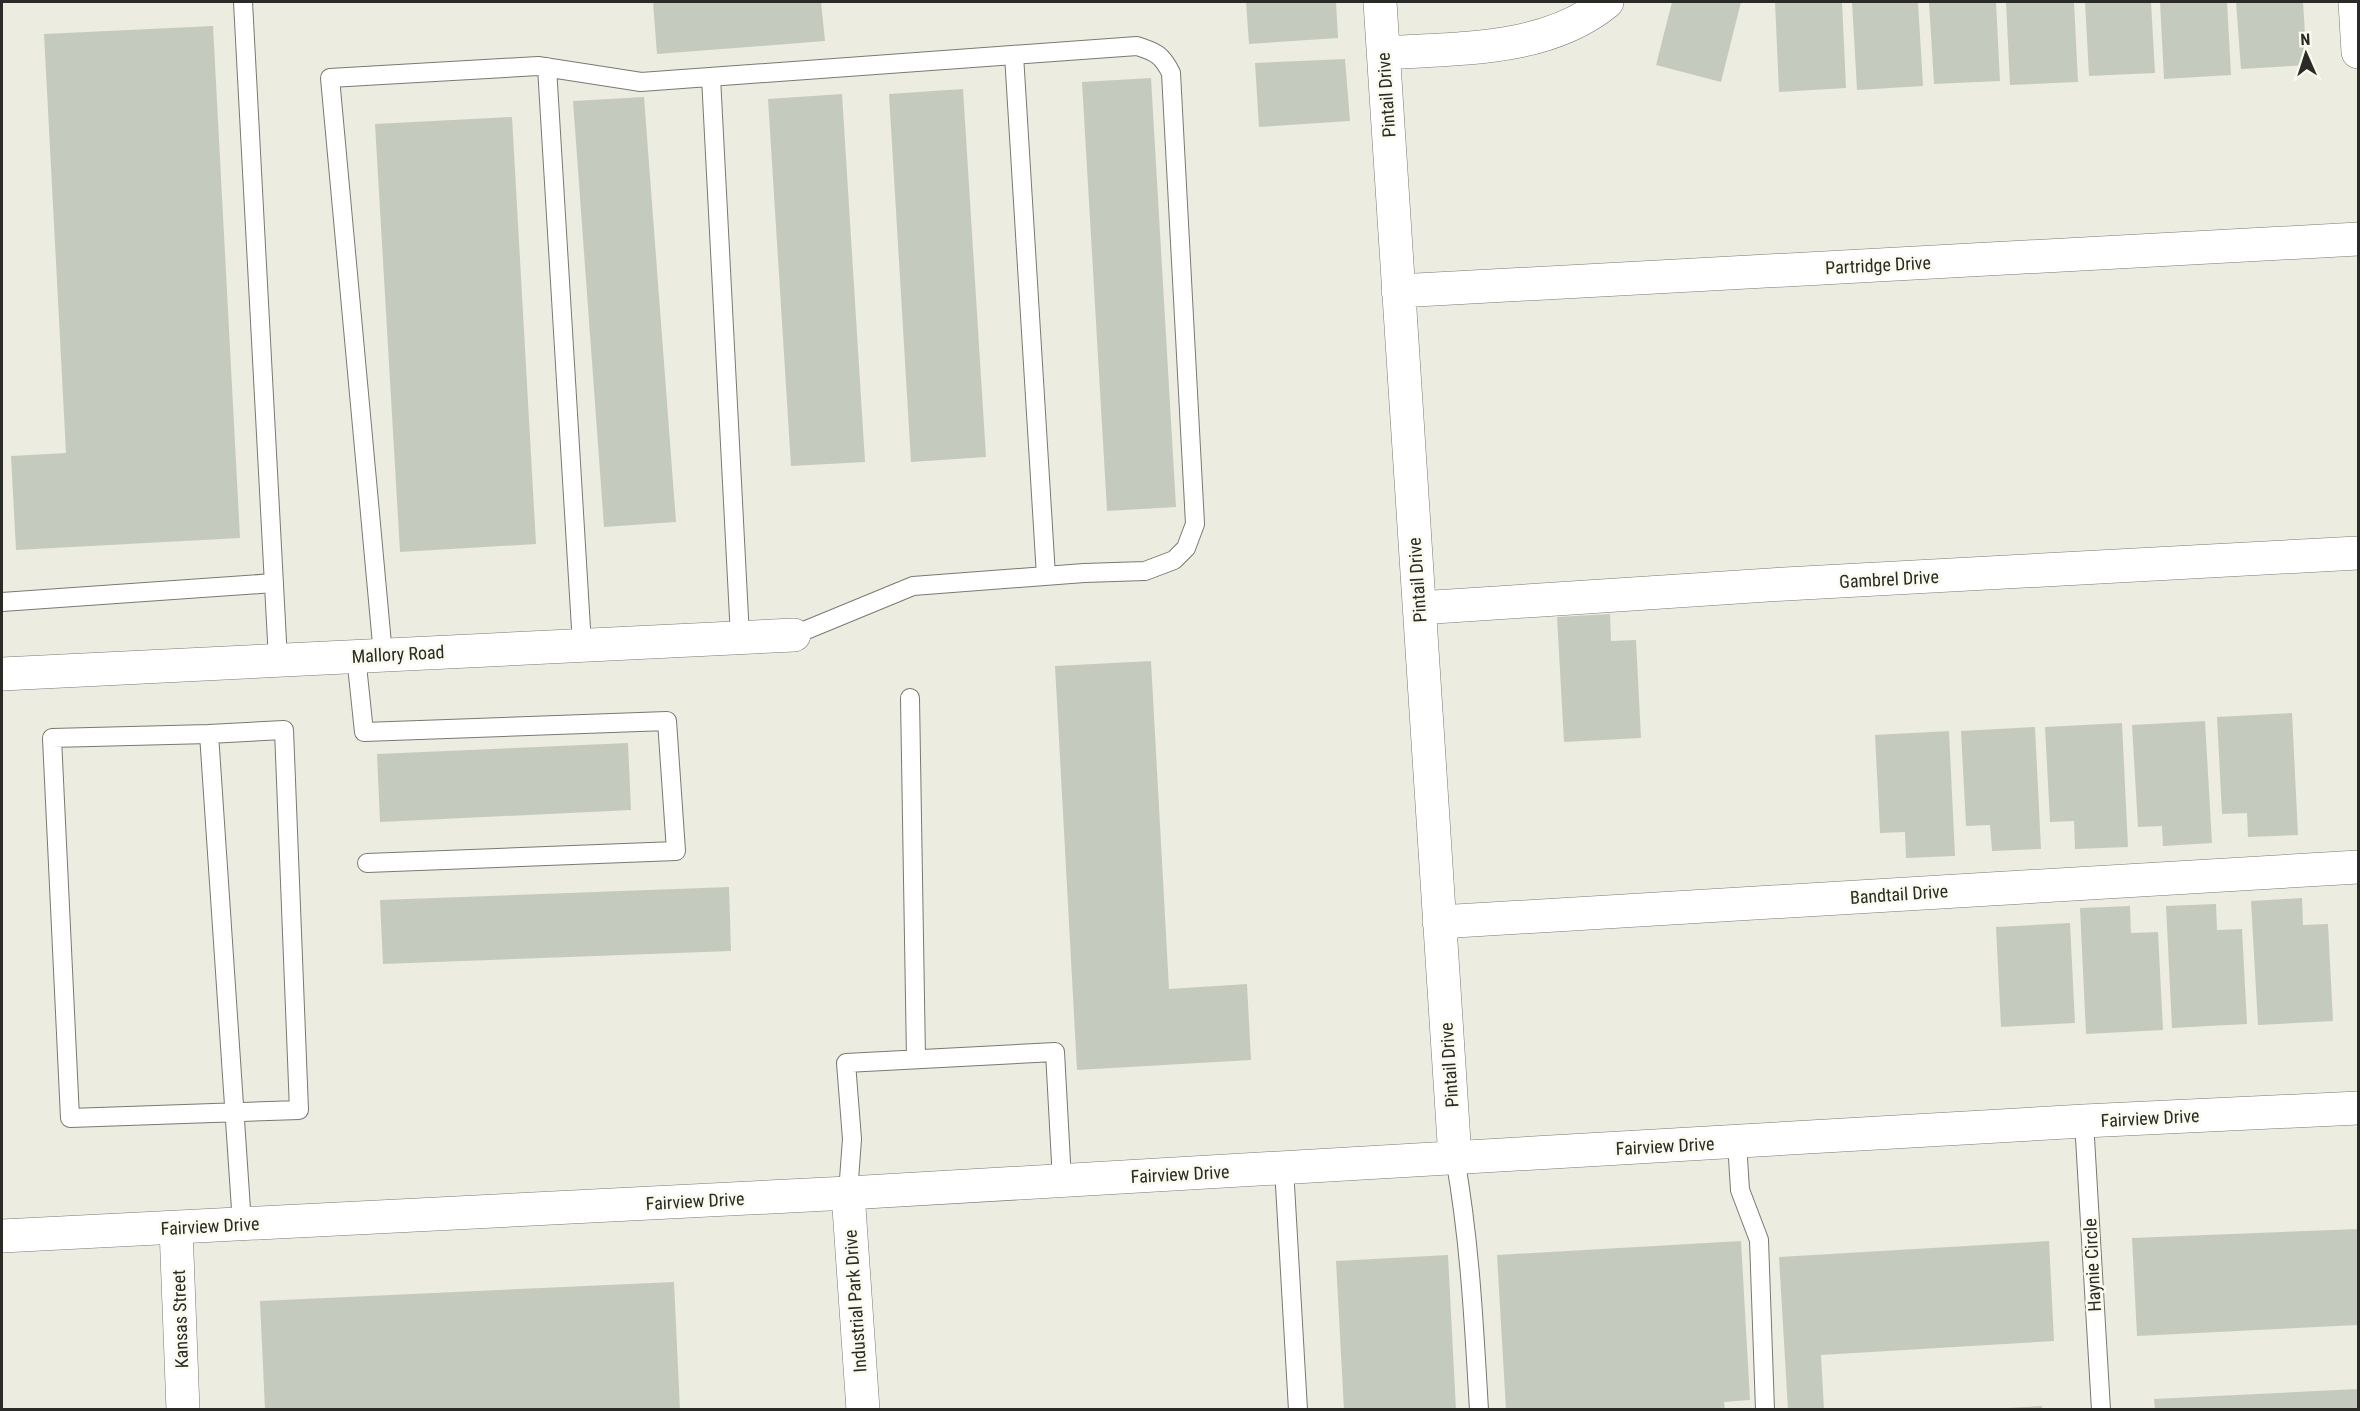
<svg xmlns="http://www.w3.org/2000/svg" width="2360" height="1411" font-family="'Roboto Condensed',sans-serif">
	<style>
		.building { fill: #c5cabf }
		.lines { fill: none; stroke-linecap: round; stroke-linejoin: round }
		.lane-casing { stroke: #7a7970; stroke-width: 20 }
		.street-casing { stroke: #7a7970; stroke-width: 34 }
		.secondary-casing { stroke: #7a7970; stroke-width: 34 }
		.lane { stroke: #fff; stroke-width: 18 }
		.street { stroke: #fff; stroke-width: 33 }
		.secondary { stroke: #fff; stroke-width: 33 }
		.labels { text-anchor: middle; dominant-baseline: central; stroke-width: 5; stroke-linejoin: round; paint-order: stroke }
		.street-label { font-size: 18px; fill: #2a2a26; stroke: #fafaee }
	</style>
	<rect width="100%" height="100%" fill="#edece1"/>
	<path class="building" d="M 653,2 L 821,2 L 825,41 L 657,54 Z
		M 1246,2 L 1336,2 L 1338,38 L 1249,44 Z
		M 1672,2 L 1741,2 L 1721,82 L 1656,65 Z
		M 1775,2 L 1842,2 L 1846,88 L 1779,92 Z
		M 1852,2 L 1918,2 L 1923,86 L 1857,90 Z
		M 1929,2 L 1996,2 L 2000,81 L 1934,84 Z
		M 2006,2 L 2074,2 L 2078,82 L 2010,85 Z
		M 2085,2 L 2151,2 L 2155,73 L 2089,76 Z
		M 2160,2 L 2227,2 L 2231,75 L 2164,79 Z
		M 2236,2 L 2303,2 L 2307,65 L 2241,69 Z
		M 213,26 L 240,538 L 16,550 L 11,456 L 66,453 L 44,34 Z
		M 1345,59 L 1350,121 L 1259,127 L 1255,63 Z
		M 1151,78 L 1176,507 L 1107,511 L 1082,82 Z
		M 963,89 L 986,457 L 911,462 L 889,94 Z
		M 842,94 L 865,462 L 791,466 L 768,99 Z
		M 644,97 L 676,522 L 604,527 L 573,101 Z
		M 512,117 L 536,544 L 400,552 L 375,124 Z
		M 1610,614 L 1611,641 L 1636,640 L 1641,738 L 1564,742 L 1557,617 Z
		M 1151,661 L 1169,989 L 1247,984 L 1251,1060 L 1077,1070 L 1055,666 Z
		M 2292,713 L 2298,835 L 2248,837 L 2247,813 L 2222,814 L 2217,717 Z
		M 2205,721 L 2212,843 L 2163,846 L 2162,826 L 2138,827 L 2132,725 Z
		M 2122,723 L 2128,847 L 2075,849 L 2074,821 L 2050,822 L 2045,727 Z
		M 2035,727 L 2041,849 L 1992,851 L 1990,825 L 1966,826 L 1961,731 Z
		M 1949,731 L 1955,856 L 1906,858 L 1905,832 L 1880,833 L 1875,735 Z
		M 628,743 L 631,810 L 380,822 L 377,754 Z
		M 729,887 L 731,951 L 383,964 L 380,900 Z
		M 2302,898 L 2303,925 L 2328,924 L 2333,1021 L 2258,1025 L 2251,901 Z
		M 2216,904 L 2217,930 L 2242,929 L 2247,1024 L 2172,1028 L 2166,906 Z
		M 2130,906 L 2131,933 L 2158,932 L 2163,1030 L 2086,1034 L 2080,908 Z
		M 2070,923 L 2075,1023 L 2001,1027 L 1996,927 Z
		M 2358,1229 L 2358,1325 L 2137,1336 L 2132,1238 Z
		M 1741,1241 L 1750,1400 L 1724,1402 L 1725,1410 L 1506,1410 L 1497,1255 Z
		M 2049,1241 L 2054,1341 L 1821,1355 L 1824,1410 L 1788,1410 L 1779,1257 Z
		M 1448,1255 L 1456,1410 L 1344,1410 L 1336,1261 Z
		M 674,1282 L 680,1410 L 265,1410 L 260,1301 Z
		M 2358,1389 L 2358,1410 L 2155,1410 L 2154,1399 Z
		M 2042,1406 L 2042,1410 L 2007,1410 L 2007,1408 Z"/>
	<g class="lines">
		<g class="lane-casing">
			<path id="lane" d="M 243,2 L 278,660
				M 1014,55 L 1046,576
				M 547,67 L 582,645
				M 711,77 L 740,637
				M 2,602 L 274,583
				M 383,655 L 330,78 L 538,66 L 641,82 L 1137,46 C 1156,52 1162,55 1171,73 L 1195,524 L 1186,548 L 1174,560 L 1145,571 L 1084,573 L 913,586 L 794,635
				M 356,656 L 364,732 L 667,721 L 676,851 L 367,863
				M 910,698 L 916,1059
				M 209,734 L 284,730 L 299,1110 L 70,1118 L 52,738 L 209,734 L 242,1224
				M 2084,1121 L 2101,1410
				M 1737,1142 L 1740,1190 L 1759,1240 L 1765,1410
				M 1455,1158 C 1470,1242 1474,1325 1479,1410
				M 1284,1168 L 1298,1410
				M 848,1193 L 852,1139 L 846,1063 L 1055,1052 L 1062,1181"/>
		</g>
		<g class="street-casing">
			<path id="street" d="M 1380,2 L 1455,1158
				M 2355,2 L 2358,52
				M 1383,53 C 1458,48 1546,52 1607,2
				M 1398,291 L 2358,239
				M 1419,608 L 1785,584 L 2358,553
				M 2,674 L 794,635
				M 1439,922 L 2358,867
				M 848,1193 L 863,1410
				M 176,1228 L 183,1410"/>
		</g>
		<g class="secondary-casing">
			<path id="secondary" d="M 2,1236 L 848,1193 L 2084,1121 L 2358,1108"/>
		</g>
		<use href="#lane" class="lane"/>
		<use href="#street" class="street"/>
		<use href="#secondary" class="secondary"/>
	</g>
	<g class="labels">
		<g class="street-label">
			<text transform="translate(1386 95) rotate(-94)">Pintail Drive</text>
			<text transform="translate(1878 265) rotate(-3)">Partridge Drive</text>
			<text transform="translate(1889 579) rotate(-3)">Gambrel Drive</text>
			<text transform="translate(1417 580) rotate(-94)">Pintail Drive</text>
			<text transform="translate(398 654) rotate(-3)">Mallory Road</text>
			<text transform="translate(1899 894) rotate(-4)">Bandtail Drive</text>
			<text transform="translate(1449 1065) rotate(-94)">Pintail Drive</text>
			<text transform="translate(2150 1118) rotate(-3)">Fairview Drive</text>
			<text transform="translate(1665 1146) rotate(-3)">Fairview Drive</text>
			<text transform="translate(1180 1174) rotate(-3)">Fairview Drive</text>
			<text transform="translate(695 1201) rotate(-3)">Fairview Drive</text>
			<text transform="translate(210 1226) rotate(-3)">Fairview Drive</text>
			<text transform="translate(2092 1265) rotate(-93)">Haynie Circle</text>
			<text transform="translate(855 1301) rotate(-94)">Industrial Park Drive</text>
			<text transform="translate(180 1319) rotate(-92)">Kansas Street</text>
		</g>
	</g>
	<rect width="2360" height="1411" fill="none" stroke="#2a2a26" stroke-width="6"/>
	<g transform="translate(2306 54) rotate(357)" stroke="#fafaee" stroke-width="4.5" paint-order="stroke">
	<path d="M0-4.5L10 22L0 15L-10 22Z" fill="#2a2a26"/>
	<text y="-9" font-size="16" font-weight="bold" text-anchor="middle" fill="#2a2a26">N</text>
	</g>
</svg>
